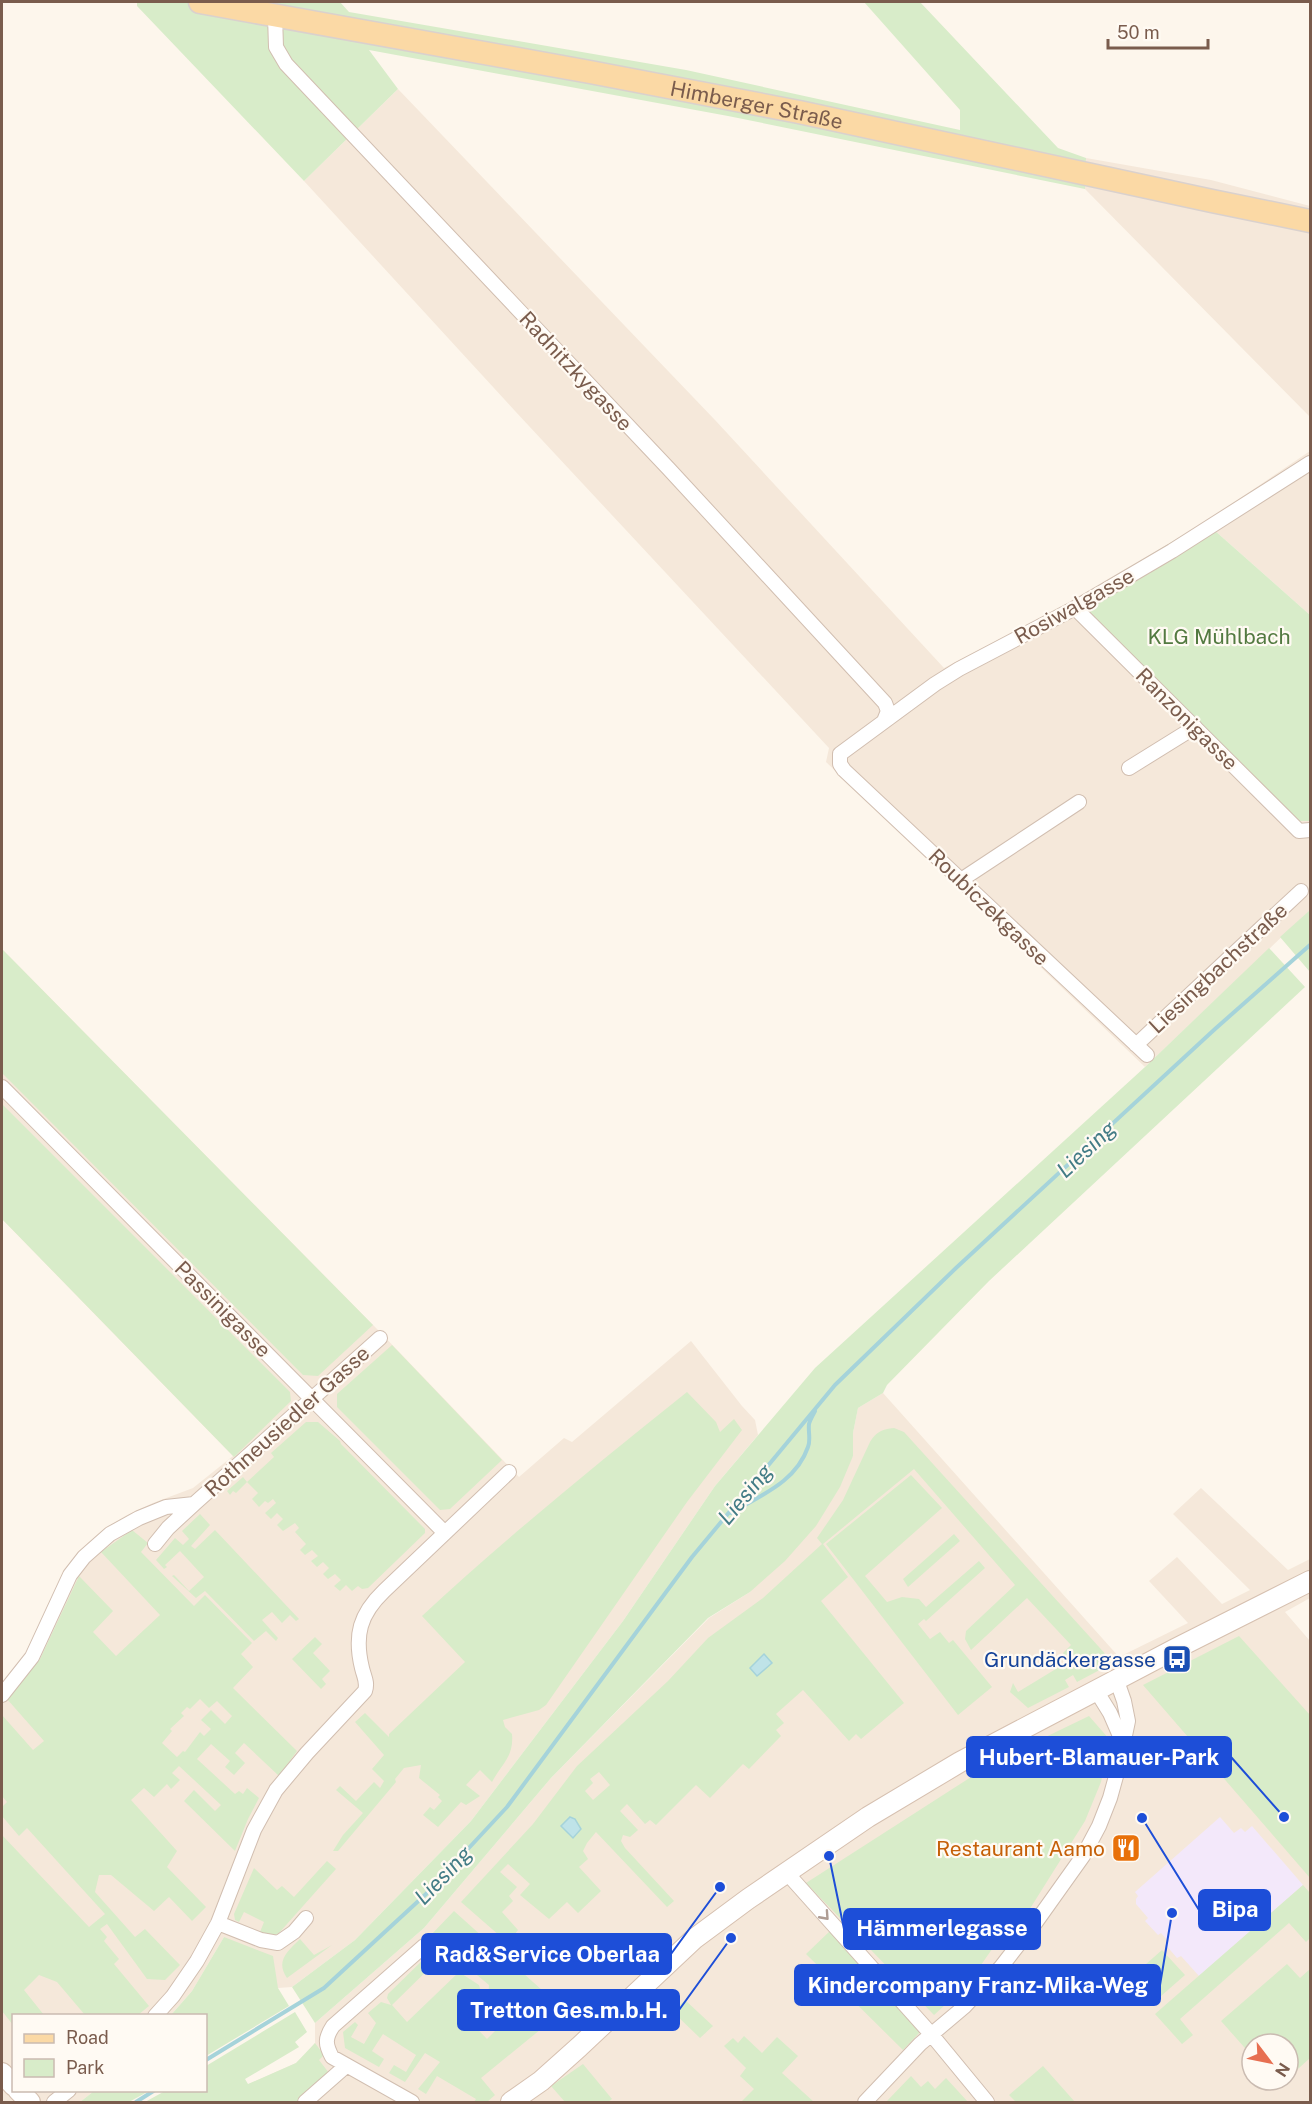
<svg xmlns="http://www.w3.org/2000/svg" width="1312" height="2104" font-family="'Public Sans',sans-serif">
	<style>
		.residential { fill: #f5e8da; fill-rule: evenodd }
		.education { fill: #f3e8fa }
		.green { fill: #d8ecc9; fill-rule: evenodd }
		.water { fill: #bfe3e8; stroke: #a5d3da; stroke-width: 1.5 }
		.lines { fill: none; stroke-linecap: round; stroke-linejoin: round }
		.stream { stroke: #a5d3da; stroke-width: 4 }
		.minor-casing { stroke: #d1beb0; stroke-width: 16 }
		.secondary-casing { stroke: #d6c0b0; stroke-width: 22 }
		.primary-casing { stroke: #dad1cd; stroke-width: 25 }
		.minor { stroke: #fff; stroke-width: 14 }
		.secondary { stroke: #fff; stroke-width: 20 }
		.primary { stroke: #fbd9a5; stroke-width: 22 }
		.oneway { stroke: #af9d94 }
		.labels { text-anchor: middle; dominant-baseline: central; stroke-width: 4.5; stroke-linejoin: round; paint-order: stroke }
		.street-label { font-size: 21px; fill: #7a5c4d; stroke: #fffaf3 }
		.park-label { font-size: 21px; fill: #537a41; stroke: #fffaf3 }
		.transit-label { font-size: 21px; fill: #164399; stroke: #fffaf3; text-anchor: end }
		.food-label { font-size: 21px; fill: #c56008; stroke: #fffaf3; text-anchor: end }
		.water-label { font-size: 22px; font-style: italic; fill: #437c86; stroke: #fffaf3 }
		.leader { fill: none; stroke: #1d4ed8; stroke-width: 2 }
		.callout-dot { fill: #1d4ed8; stroke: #fffaf3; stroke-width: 2 }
		.callout { fill: #1d4ed8; stroke: #1d4ed8; stroke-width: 2 }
		.callout-label { font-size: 22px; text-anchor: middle; font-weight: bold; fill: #fff }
	</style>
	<rect width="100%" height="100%" fill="#fdf6ec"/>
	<path class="residential" d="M 398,89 L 715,420 L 944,668 L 1077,599 L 1299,821 L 1310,821 L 1310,910 L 1145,1067 L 826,762 L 829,748 L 515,411 L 304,181 Z
		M 1086,158 L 1211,180 L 1310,206 L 1310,417 L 1085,189 Z
		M 1310,451 L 1310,615 L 1205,522 Z
		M 2,949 L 378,1330 L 519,1477 L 564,1438 L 572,1442 L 691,1341 L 742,1406 L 755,1420 L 758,1435 L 715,1486 L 623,1621 L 471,1821 L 355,1940 L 292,1987 L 278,1988 L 224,1937 L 192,1991 L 171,2015 L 14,2016 L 14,2090 L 94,2091 L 80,2102 L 2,2102 L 2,1686 L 23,1661 L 70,1564 L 87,1544 L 103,1530 L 127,1515 L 153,1503 L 193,1488 L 233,1456 L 2,1219 Z
		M 883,1393 L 1119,1657 L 1188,1623 L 1149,1581 L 1177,1557 L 1222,1604 L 1250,1590 L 1173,1514 L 1201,1488 L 1288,1570 L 1310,1559 L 1310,1598 L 1285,1612 L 1310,1641 L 1310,2102 L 258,2102 L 247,2085 L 296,2063 L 304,2056 L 315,2043 L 315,2023 L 424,1928 L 551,1778 L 709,1618 L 750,1592 L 853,1456 L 853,1433 L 858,1408 ZM 1252,2044 L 1288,2044 L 1288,2080 L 1252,2080 Z"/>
	<path class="education" d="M 1220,1817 L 1234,1833 L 1241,1828 L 1245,1832 L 1252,1826 L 1303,1885 L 1199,1976 L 1181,1956 L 1177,1958 L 1165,1944 L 1168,1941 L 1161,1933 L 1158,1935 L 1145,1921 L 1148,1918 L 1136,1904 L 1136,1899 L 1138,1896 L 1135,1892 Z"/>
	<path class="green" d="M 137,2 L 340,2 L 349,12 L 686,70 L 960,130 L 960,110 L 864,2 L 920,2 L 1058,148 L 1086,158 L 1085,189 L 728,116 L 369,50 L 398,89 L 304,181 L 137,6 Z
		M 1205,522 L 1310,615 L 1310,821 L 1299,821 L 1084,611 L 1077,599 Z
		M 1310,910 L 1310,972 L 1280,937 Z
		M 1269,948 L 1305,987 L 989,1281 L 887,1385 L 883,1393 L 858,1408 L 853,1433 L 853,1456 L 840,1487 L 816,1526 L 785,1561 L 750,1592 L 708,1618 L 551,1778 L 424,1928 L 315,2023 L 292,1987 L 355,1940 L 471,1821 L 623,1621 L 715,1486 L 815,1368 L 1145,1067 Z
		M 2,949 L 373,1325 L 318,1376 L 303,1375 L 2,1073 Z
		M 2,1104 L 290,1392 L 291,1401 L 234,1457 L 2,1219 Z
		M 392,1345 L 502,1460 L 450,1509 L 440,1510 L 337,1407 L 337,1394 Z
		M 687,1392 L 716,1422 L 720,1432 L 734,1419 L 742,1430 L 687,1502 L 546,1705 L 539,1710 L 503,1720 L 505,1727 L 512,1734 C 514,1757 502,1763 492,1782 L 480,1770 L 466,1785 L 480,1796 L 466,1805 L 461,1802 L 438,1827 L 423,1815 L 430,1807 L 434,1810 L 442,1801 L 438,1797 L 440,1795 L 419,1778 L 421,1765 L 404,1768 L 395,1779 L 396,1782 L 338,1851 L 333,1851 L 343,1835 L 363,1813 L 336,1790 L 340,1786 L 356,1801 L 374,1782 L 380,1788 L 384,1781 L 372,1769 L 384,1755 L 355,1722 L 365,1713 L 389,1737 L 389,1734 L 465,1662 L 422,1616 C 507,1537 597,1464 687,1392 Z
		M 306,1422 L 318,1422 L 340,1441 L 341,1444 L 425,1529 L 425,1533 L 368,1588 L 362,1589 L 358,1586 L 352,1591 L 346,1585 L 340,1591 L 334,1586 L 341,1580 L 335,1574 L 328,1579 L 323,1574 L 329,1568 L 323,1562 L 317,1567 L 311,1561 L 318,1556 L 312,1550 L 305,1555 L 300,1550 L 306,1544 L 295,1532 L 299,1528 L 295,1523 L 283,1531 L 277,1525 L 283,1519 L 277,1513 L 271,1519 L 265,1513 L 276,1503 L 273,1499 L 268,1503 L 265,1501 L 259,1507 L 252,1499 L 258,1493 L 247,1482 L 236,1493 L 233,1491 L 230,1495 L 227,1491 L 243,1477 L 247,1482 L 274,1457 L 271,1453 Z
		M 894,1428 L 904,1432 L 1109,1658 L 1111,1664 L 1077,1682 L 1073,1675 L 1065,1680 L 1069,1687 L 1028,1708 L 1010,1692 L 1013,1683 L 1018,1692 L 1069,1661 L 1063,1653 L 1071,1645 L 1027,1598 L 971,1650 L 965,1639 L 966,1631 L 1015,1585 L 914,1469 L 823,1544 L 848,1577 L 821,1601 L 904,1703 L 861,1739 L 856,1734 L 849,1741 L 803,1690 L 776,1714 L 784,1723 L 776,1730 L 781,1736 L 749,1769 L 743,1764 L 710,1798 L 696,1785 L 656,1825 L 650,1820 L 645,1824 L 627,1804 L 620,1811 L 638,1830 L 630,1837 L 623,1835 L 621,1841 L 625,1848 L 674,1901 L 667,1907 L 596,1832 L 587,1843 L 583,1851 L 588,1859 L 579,1867 L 601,1891 L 578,1913 L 567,1902 L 549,1919 L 520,1895 L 530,1884 L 508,1864 L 500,1872 L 517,1887 L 509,1896 L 513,1901 L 502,1912 L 518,1930 L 508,1943 L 461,1902 L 533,1824 L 577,1766 L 668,1681 L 708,1638 L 763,1598 L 822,1544 L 817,1538 L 843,1500 L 870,1442 C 876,1432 882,1429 894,1428 ZM 599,1772 L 610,1785 L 593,1800 L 585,1791 L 593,1783 L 590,1779 Z
		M 911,1475 L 942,1508 L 865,1576 L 887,1602 L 902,1597 L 919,1599 L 926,1607 L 979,1561 L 985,1568 L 926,1621 L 924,1619 L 918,1624 L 930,1639 L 940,1632 L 949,1643 L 953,1640 L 992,1687 L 958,1715 L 826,1544 Z
		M 200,1514 L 210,1525 L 191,1546 L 195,1549 L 215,1530 L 299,1619 L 296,1621 L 290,1615 L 282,1623 L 272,1612 L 262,1620 L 278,1638 L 276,1641 L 266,1631 L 254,1641 L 205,1591 L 196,1598 L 172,1576 L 174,1575 L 189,1591 L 204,1577 L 180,1551 L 165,1565 L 167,1567 L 164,1569 L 156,1560 L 175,1538 L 183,1545 L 189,1539 L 182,1531 Z
		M 132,1530 L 148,1543 L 141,1552 L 194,1606 L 205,1595 L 252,1643 L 241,1654 L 253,1667 L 233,1688 L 297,1751 L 279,1776 L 244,1743 L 235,1753 L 245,1763 L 234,1775 L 225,1767 L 230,1761 L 211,1744 L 197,1759 L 235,1794 L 239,1791 L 243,1794 L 247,1788 L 259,1798 L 248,1819 L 235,1851 L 184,1801 L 194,1790 L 215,1811 L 221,1805 L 179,1766 L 172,1773 L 180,1780 L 171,1789 L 167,1784 L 154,1797 L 144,1788 L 131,1800 L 177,1851 L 167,1867 L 206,1907 L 192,1921 L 169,1897 L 154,1911 L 111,1875 L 99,1875 L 95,1892 L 135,1937 L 145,1929 L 180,1965 L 165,1980 L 147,1979 L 107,1924 L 100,1929 L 107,1937 L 104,1941 L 119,1959 L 114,1964 L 149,2006 L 138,2015 L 85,2015 L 57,1982 L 39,1975 L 24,1990 L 44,2015 L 14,2016 L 13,2025 L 2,2011 L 2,1835 L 89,1927 L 105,1914 L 27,1828 L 19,1836 L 2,1816 L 2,1807 L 7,1802 L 2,1796 L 2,1715 L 33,1750 L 44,1741 L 7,1699 L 40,1659 L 79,1576 L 113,1611 L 93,1632 L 116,1656 L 160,1615 L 101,1552 ZM 200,1699 L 209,1708 L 217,1701 L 232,1716 L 225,1724 L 211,1710 L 201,1720 L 211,1729 L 204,1736 L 200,1732 L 185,1752 L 183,1751 L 177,1757 L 162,1743 L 172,1731 L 170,1729 L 184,1716 L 181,1713 L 187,1707 L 190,1709 Z
		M 954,1534 L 960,1541 L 908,1587 L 903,1579 Z
		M 1239,1636 L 1310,1715 L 1310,1878 L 1143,1685 Z
		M 315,1637 L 322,1644 L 313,1653 L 330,1671 L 322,1679 L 326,1684 L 321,1689 L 292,1659 Z
		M 1089,1716 L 1110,1740 L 1101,1782 L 1085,1821 L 1026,1915 L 1020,1916 L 1004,1932 L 967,1985 L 934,2015 L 806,1883 L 996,1761 Z
		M 327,1861 L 336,1869 L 279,1933 L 273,1936 L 260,1932 L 264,1922 L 244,1912 L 239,1922 L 235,1920 L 234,1914 L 254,1868 L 277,1890 L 282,1886 L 294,1897 Z
		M 1303,1885 L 1310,1893 L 1310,1938 L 1306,1942 L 1289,1923 L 1180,2019 L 1193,2035 L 1182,2044 L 1155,2014 Z
		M 454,1911 L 563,2009 L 546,2025 L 481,2078 L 495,2095 L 487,2102 L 474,2102 L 476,2099 L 437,2076 L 426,2094 L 418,2089 L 440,2062 L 425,2053 L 405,2082 L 389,2073 L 394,2065 L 406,2072 L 416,2055 L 383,2034 L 372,2051 L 384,2059 L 379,2067 L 345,2048 L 343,2032 L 355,2022 L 358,2025 L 351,2037 L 364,2044 L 376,2023 L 368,2013 L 381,2002 L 391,2005 L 387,1998 L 388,1994 L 432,1951 L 439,1952 L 443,1955 L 392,2005 L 407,2022 L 459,1972 L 479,1985 L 481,1992 L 459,2010 L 487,2039 L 503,2023 L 501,2011 L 488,1998 L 489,1985 L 430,1936 Z
		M 831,1930 L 920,2032 L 903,2050 L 806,1954 Z
		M 224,1937 L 273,1956 L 278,1988 L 289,2006 L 206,2056 L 206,2016 L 171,2015 L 192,1991 Z
		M 300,1939 L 314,1955 L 332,1945 L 287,1978 C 275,1961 288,1951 300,1939 Z
		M 1162,1950 L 1185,1975 L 1152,2004 L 1129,1979 Z
		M 1287,1964 L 1300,1978 L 1310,1969 L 1310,2058 L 1288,2078 L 1288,2044 L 1252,2044 L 1252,2056 L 1221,2021 Z
		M 685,2000 L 713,2026 L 700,2038 L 673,2012 Z
		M 295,2012 L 307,2032 L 295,2042 L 299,2047 L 245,2079 L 248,2084 L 296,2063 L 315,2043 L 324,2055 L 319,2060 L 329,2073 L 296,2102 L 145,2102 L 165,2091 L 206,2090 L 206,2066 Z
		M 744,2036 L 762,2053 L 777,2037 L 798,2056 L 782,2073 L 814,2102 L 741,2102 L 754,2089 L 740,2076 L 746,2068 L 724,2046 L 733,2038 L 738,2043 Z
		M 583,2064 L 612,2099 L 608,2102 L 565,2102 L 551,2086 Z
		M 1043,2066 L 1075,2102 L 1016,2102 L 1009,2095 Z
		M 911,2076 L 921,2087 L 928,2081 L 935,2089 L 946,2078 L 968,2102 L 888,2102 L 887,2101 Z
		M 94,2091 L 94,2090 L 149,2091 L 129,2102 L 80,2102 Z"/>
	<path class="water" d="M 764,1654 L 772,1663 L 757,1676 L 750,1668 Z
		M 570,1817 L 575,1819 L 581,1829 L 573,1838 L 561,1826 Z"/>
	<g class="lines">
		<path class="stream" d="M 731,1513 C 761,1495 796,1482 808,1447 C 811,1440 808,1432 809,1424 C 810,1420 813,1415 815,1411
			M 206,2060 L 324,1988 L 426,1894 L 507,1807 L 692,1557 L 835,1385 L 956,1268 L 1215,1029 L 1310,945
			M 136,2102 L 155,2090"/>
		<g class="minor-casing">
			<path id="minor" d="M 275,16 L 276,47 L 286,64 L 668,468 L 885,703 L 888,711 L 884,721
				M 1075,608 L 1299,831 L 1310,830
				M 1129,768 L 1195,727
				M 961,880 L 1079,802
				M 1136,1045 L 1301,891
				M 1147,1055 L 844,770 L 840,764 L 840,754 L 935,684 L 959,669 L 1075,608 L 1172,551 L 1310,463
				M 2,1087 L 444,1532
				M 155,1544 L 168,1528 L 194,1504
				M 1097,1692 L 1110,1713 L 1123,1743
				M 2,1695 L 32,1657 L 70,1575 L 84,1557 L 110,1534 L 139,1518 L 166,1507 L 194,1504 L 380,1338
				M 786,1872 L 931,2034 L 987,2102
				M 218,1923 L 261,1940 L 278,1943 L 294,1932 L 306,1918
				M 155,2016 L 173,1996 L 197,1961 L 218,1923 L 254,1830 L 276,1790 L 307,1753 L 365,1691 C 368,1682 364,1677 362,1668 C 354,1635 360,1614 384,1591 L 509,1472
				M 54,2102 L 69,2090
				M 305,2102 L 346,2066
				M 412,2102 L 332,2057 C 325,2044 325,2038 333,2026 L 424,1946
				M 865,2102 L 920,2044 L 964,2007 L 1001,1967 L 1036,1922 L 1083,1856 L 1099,1826 L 1110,1798 L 1118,1769 L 1128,1721 L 1124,1701 L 1117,1681"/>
		</g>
		<g class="secondary-casing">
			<path id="secondary" d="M 2,2073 L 14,2086
				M 18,2090 L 30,2102
				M 511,2102 L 541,2081 L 579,2047 L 694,1939 L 748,1899 L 868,1817 L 960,1762 L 1175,1649 L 1310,1581"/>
		</g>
		<g class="primary-casing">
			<g id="primary">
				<path id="s1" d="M 200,2 L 590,72 L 799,112 L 1212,201 L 1310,221"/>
			</g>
		</g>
		<use href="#minor" class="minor"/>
		<use href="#secondary" class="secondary"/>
		<use href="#primary" class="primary"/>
	</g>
	<defs><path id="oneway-chevron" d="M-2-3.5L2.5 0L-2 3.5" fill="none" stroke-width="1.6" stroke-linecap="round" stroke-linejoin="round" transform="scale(1.5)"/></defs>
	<use class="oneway" href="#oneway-chevron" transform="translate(825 1916) rotate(48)"/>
	<defs>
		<g id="bus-square" transform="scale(1.5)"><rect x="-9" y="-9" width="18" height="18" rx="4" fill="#1a4fb4" stroke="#fffaf3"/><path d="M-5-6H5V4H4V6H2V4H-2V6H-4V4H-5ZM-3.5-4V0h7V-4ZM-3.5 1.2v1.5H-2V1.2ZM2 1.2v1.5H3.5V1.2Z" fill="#fff"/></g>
		<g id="restaurant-square" transform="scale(1.5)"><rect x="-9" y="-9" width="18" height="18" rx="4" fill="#e8710a" stroke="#fffaf3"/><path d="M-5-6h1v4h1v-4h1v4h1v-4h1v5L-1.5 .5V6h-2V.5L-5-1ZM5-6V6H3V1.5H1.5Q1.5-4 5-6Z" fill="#fff"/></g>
	</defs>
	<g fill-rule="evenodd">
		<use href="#bus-square" x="1177" y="1659"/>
		<use href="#restaurant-square" x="1126" y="1848"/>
	</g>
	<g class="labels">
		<g class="street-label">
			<text stroke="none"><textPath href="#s1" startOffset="566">Himberger Straße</textPath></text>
			<text transform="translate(576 371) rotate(47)">Radnitzkygasse</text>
			<text transform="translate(1074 606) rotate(-29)">Rosiwalgasse</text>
			<text transform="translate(1187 719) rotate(45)">Ranzonigasse</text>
			<text transform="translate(989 907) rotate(44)">Roubiczekgasse</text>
			<text transform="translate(1218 968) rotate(-43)">Liesingbachstraße</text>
			<text transform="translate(223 1309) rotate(45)">Passinigasse</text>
			<text transform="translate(287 1421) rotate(-42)">Rothneusiedler Gasse</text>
		</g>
		<g class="park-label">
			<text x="1219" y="636">KLG Mühlbach</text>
		</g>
		<g class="transit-label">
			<text x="1156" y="1659">Grundäckergasse</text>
		</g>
		<g class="food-label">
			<text x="1105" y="1848">Restaurant Aamo</text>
		</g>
		<g class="water-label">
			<text transform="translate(1086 1149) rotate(-43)">Liesing</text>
			<text transform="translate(745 1494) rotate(-50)">Liesing</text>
			<text transform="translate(443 1875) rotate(-46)">Liesing</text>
		</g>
	</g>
	<path class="leader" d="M1284 1817L1231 1757M1142 1818L1199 1910M829 1856L844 1929M720 1887L671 1954M1172 1913L1160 1985M731 1938L679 2010"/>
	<g class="callout-dot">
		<circle cx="1284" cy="1817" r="6"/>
		<circle cx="1142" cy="1818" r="6"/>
		<circle cx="829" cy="1856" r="6"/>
		<circle cx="720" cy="1887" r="6"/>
		<circle cx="1172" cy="1913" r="6"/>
		<circle cx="731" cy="1938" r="6"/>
	</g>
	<g class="callout">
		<rect x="967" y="1737" width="264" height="40" rx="6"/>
		<rect x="1199" y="1890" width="71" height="40" rx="6"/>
		<rect x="844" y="1909" width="196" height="40" rx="6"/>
		<rect x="422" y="1934" width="249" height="40" rx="6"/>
		<rect x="795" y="1965" width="365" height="40" rx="6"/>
		<rect x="458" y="1990" width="221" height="40" rx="6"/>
	</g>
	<g class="callout-label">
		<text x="1099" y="1765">Hubert-Blamauer-Park</text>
		<text x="1235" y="1917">Bipa</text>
		<text x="942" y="1936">Hämmerlegasse</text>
		<text x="547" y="1962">Rad&amp;Service Oberlaa</text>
		<text x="978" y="1993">Kindercompany Franz-Mika-Weg</text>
		<text x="569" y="2018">Tretton Ges.m.b.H.</text>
	</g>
	<rect width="1312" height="2104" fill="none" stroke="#7a5c4d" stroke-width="6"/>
	<rect x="12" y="2014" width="195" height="78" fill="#fffaf3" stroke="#cabbb1" stroke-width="1.5"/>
	<rect x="24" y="2034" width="30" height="9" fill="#fbd9a5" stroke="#cabbb1" stroke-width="1.5"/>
	<text x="66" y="2044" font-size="18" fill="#7a5c4d">Road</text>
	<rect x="24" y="2059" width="30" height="18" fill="#d8ecc9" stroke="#cabbb1" stroke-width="1.5"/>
	<text x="66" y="2074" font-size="18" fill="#7a5c4d">Park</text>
	<g transform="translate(1270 2062) rotate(122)"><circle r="28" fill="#fffaf3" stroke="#cabbb1" stroke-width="1.5"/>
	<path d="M0-4.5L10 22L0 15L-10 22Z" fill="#e76f51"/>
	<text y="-9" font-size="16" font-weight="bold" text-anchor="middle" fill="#7a5c4d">N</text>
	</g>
	<path d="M1108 39v9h100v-9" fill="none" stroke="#7a5c4d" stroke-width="3"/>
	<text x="1117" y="39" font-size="18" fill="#7a5c4d" stroke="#fffaf3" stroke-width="4.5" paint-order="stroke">50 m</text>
</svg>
